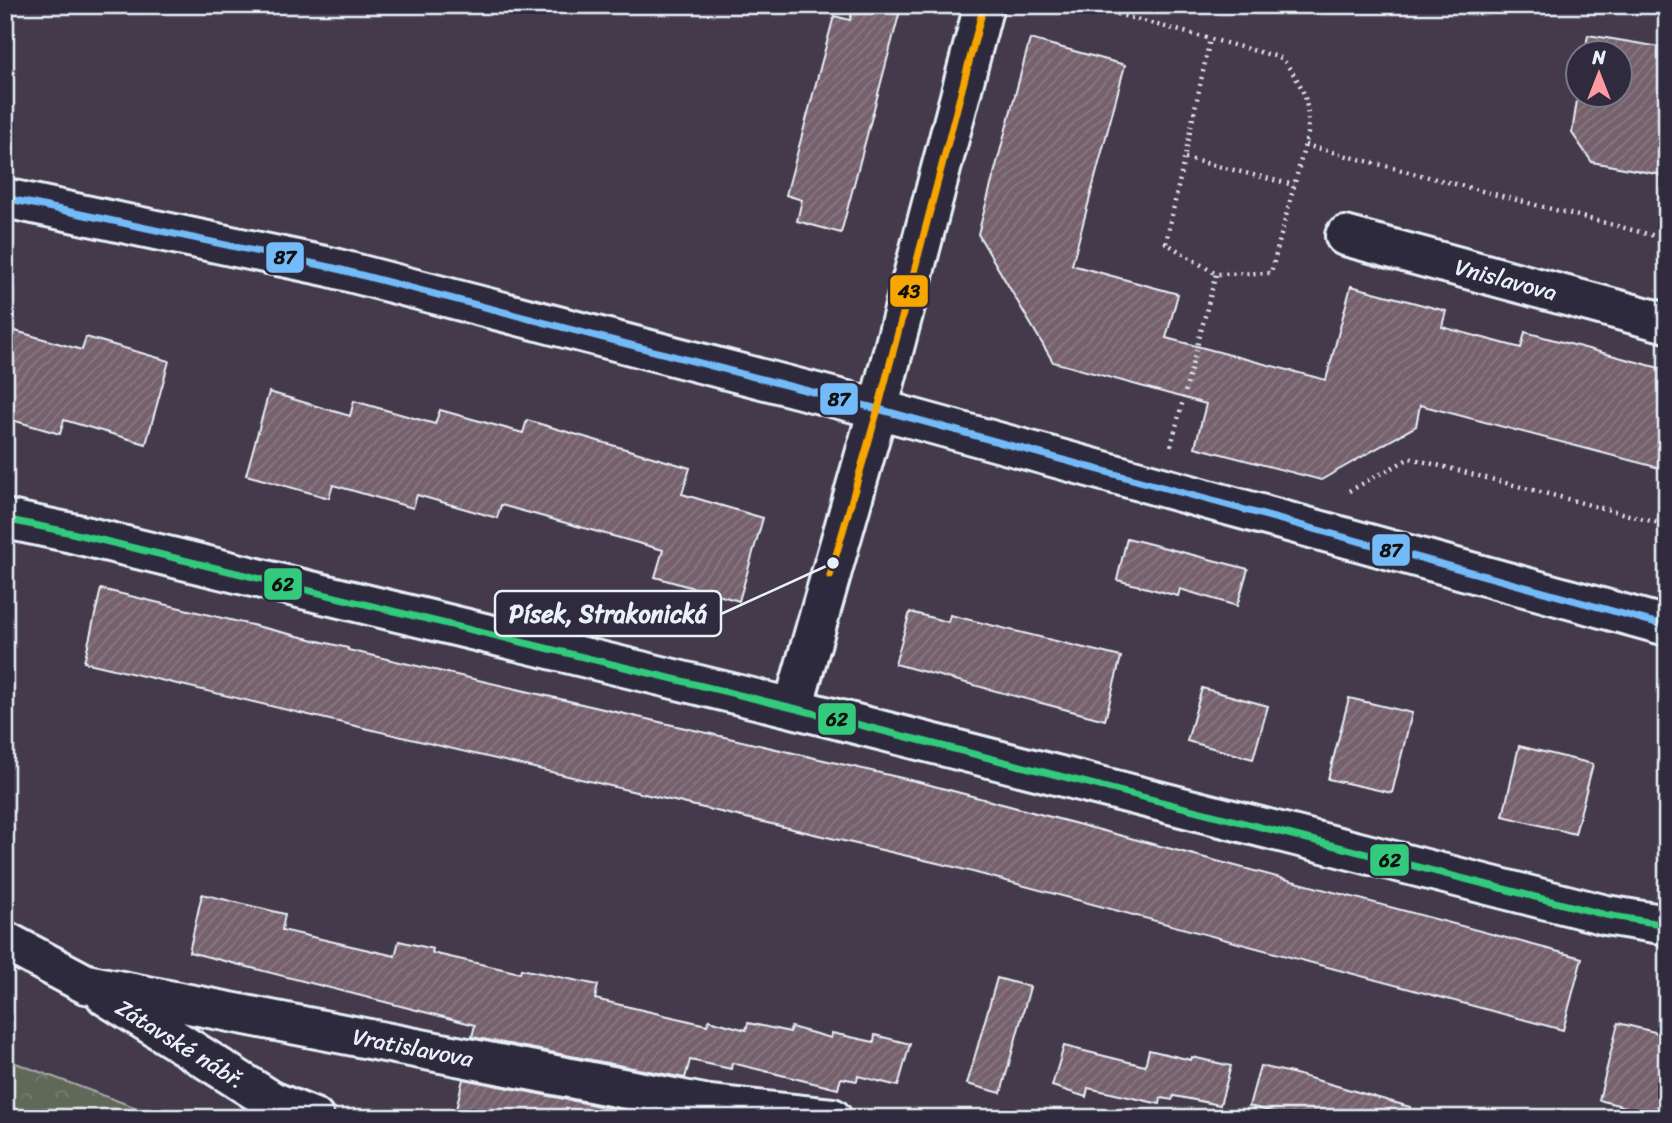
<svg xmlns="http://www.w3.org/2000/svg" width="1672" height="1123" font-family="Sriracha,sans-serif">
	<style>
		.forest { fill: url(#forest-crowns); stroke: #a4aca8; stroke-width: 2 }
		.building { fill: url(#building-hatch); stroke: #e8f1f8; stroke-width: 2 }
		.lines { fill: none; stroke-linecap: round; stroke-linejoin: round }
		.street-casing { stroke: #e8f1f8; stroke-width: 44 }
		.secondary-casing { stroke: #e8f1f8; stroke-width: 44 }
		.path { stroke: #e8f1f8; stroke-width: 4.5; stroke-dasharray: 2 5; stroke-linecap: butt }
		.street { stroke: #2f2a3d; stroke-width: 38 }
		.secondary { stroke: #2f2a3d; stroke-width: 38 }
		.bus-1-casing { stroke: #2f2a3d; stroke-width: 12 }
		.bus-2-casing { stroke: #2f2a3d; stroke-width: 12 }
		.bus-3-casing { stroke: #2f2a3d; stroke-width: 12 }
		.bus-1 { stroke: #73baf8; stroke-width: 7 }
		.bus-2 { stroke: #33ca7d; stroke-width: 7 }
		.bus-3 { stroke: #f7a600; stroke-width: 7 }
		.labels { text-anchor: middle; dominant-baseline: central; stroke-width: 7; stroke-linejoin: round; paint-order: stroke }
		.street-label { font-size: 23px; fill: #e8f1f8; stroke: #2f2a3d }
		.leader { fill: none; stroke: #e8f1f8; stroke-width: 2.5 }
		.callout-dot { fill: #e8f1f8; stroke: #2f2a3d; stroke-width: 2.5 }
		.callout { fill: #2f2a3d; stroke: #e8f1f8; stroke-width: 2.5 }
		.callout-label { font-size: 24px; text-anchor: middle; font-weight: bold; fill: #e8f1f8 }
		.line-badge { stroke: #2f2a3d; stroke-width: 2.5 }
		.pale-badge-label { font-size: 19px; text-anchor: middle; font-weight: bold; fill: #111 }
	</style>
	<defs>
		<pattern id="forest-crowns" width="20" height="18" patternUnits="userSpaceOnUse" patternTransform="scale(1.75)"><rect width="20" height="18" fill="#616759"/><path d="M2 6a3 3 0 1 1 6 0M12 15a3 3 0 1 1 6 0" fill="none" stroke="#787d72"/></pattern>
		<pattern id="building-hatch" width="6" height="6" patternUnits="userSpaceOnUse" patternTransform="scale(1.75)"><rect width="6" height="6" fill="#75616c"/><path d="M-1 1l2-2M0 6l6-6M5 7l2-2" fill="none" stroke="#897882"/></pattern>
	</defs>
	<rect width="100%" height="100%" fill="#443a4b"/>
	<filter id="ink" filterUnits="userSpaceOnUse"><feTurbulence type="fractalNoise" baseFrequency=".0143" numOctaves="2"/><feDisplacementMap in="SourceGraphic" scale="14" xChannelSelector="R" yChannelSelector="G"/><feConvolveMatrix kernelMatrix="1 2 1 2 8 2 1 2 1" color-interpolation-filters="sRGB"/></filter>
	<g filter="url(#ink)">
		<path class="forest" d="M 5,1059 L 164,1118 L 5,1118 Z"/>
		<path class="building" d="M 854,5 L 881,5 L 900,11 L 841,233 L 797,221 L 802,200 L 786,195 L 834,16 L 850,20 Z
			M 1588,35 L 1667,48 L 1667,176 L 1592,162 L 1572,133 L 1578,94 L 1620,94 L 1620,52 L 1585,52 Z
			M 1030,39 L 1125,65 L 1072,265 L 1178,294 L 1166,338 L 1326,380 L 1351,286 L 1446,311 L 1442,327 L 1521,348 L 1525,332 L 1667,370 L 1667,470 L 1420,405 L 1416,426 L 1321,480 L 1195,447 L 1206,404 L 1053,362 L 978,234 Z
			M 5,328 L 82,350 L 86,337 L 169,361 L 146,444 L 64,420 L 60,434 L 5,418 Z
			M 269,392 L 350,416 L 354,401 L 435,424 L 440,410 L 523,433 L 527,420 L 690,468 L 682,494 L 763,518 L 739,601 L 655,577 L 663,550 L 501,505 L 497,518 L 417,495 L 413,508 L 333,485 L 329,498 L 246,475 Z
			M 1127,538 L 1248,569 L 1237,606 L 1180,589 L 1178,596 L 1117,580 Z
			M 101,589 L 348,648 L 348,650 L 919,782 L 1582,958 L 1563,1030 L 954,867 L 84,662 Z
			M 910,612 L 948,622 L 950,615 L 1121,657 L 1105,720 L 895,664 Z
			M 1202,688 L 1268,706 L 1253,759 L 1187,741 Z
			M 1349,698 L 1412,713 L 1392,793 L 1328,779 Z
			M 1519,746 L 1593,764 L 1575,834 L 1503,816 Z
			M 202,894 L 285,914 L 282,930 L 395,956 L 399,941 L 433,949 L 432,953 L 520,973 L 521,969 L 598,985 L 595,999 L 707,1025 L 709,1020 L 746,1030 L 748,1023 L 790,1032 L 791,1027 L 831,1038 L 832,1033 L 874,1042 L 875,1035 L 910,1044 L 898,1086 L 858,1076 L 857,1081 L 841,1078 L 838,1089 L 732,1063 L 731,1069 L 690,1060 L 685,1078 L 472,1037 L 475,1025 L 189,952 Z
			M 997,978 L 1030,987 L 1001,1093 L 967,1084 Z
			M 1618,1023 L 1667,1035 L 1667,1118 L 1599,1100 Z
			M 1064,1046 L 1145,1066 L 1149,1050 L 1191,1060 L 1192,1057 L 1231,1066 L 1220,1105 L 1174,1096 L 1172,1100 L 1161,1098 L 1160,1104 L 1088,1088 L 1086,1097 L 1052,1086 Z
			M 1260,1066 L 1292,1073 L 1410,1107 L 1408,1118 L 1294,1118 L 1249,1106 Z
			M 463,1079 L 660,1118 L 454,1118 Z"/>
		<g class="lines">
			<g class="street-casing">
				<path id="street" d="M 1345,236 L 1667,323
					M 5,519 L 72,533 L 793,708 L 1606,915 L 1667,925
					M 793,708 L 878,409 L 984,5
					M 5,941 L 86,984 L 709,1105 L 832,1118
					M 106,996 L 272,1101 L 314,1118"/>
			</g>
			<g class="secondary-casing">
				<path id="secondary" d="M 5,198 L 330,267 L 878,409 L 1667,626"/>
			</g>
			<path class="path" d="M 1083,5 L 1282,58 C 1303,86 1309,97 1308,133 L 1271,273 L 1216,274 L 1166,243 L 1210,39
				M 1305,145 L 1667,239
				M 1185,158 L 1294,185
				M 1171,446 L 1216,274
				M 1349,491 L 1410,458 L 1667,525"/>
			<use href="#street" class="street"/>
			<use href="#secondary" class="secondary"/>
			<g class="bus-1-casing">
				<path id="bus-1" d="M 5,198 L 330,267 L 878,409 L 1667,626"/>
			</g>
			<g class="bus-2-casing">
				<path id="bus-2" d="M 5,519 L 72,533 L 793,708 L 1606,915 L 1667,925"/>
			</g>
			<g class="bus-3-casing">
				<path id="bus-3" d="M 830,576 L 878,409 L 984,5"/>
			</g>
			<use href="#bus-1" class="bus-1"/>
			<use href="#bus-2" class="bus-2"/>
			<use href="#bus-3" class="bus-3"/>
		</g>
	</g>
	<g class="labels">
		<g class="street-label">
			<text transform="translate(1506 280) rotate(15)">Vnislavova</text>
			<text transform="translate(180 1044) rotate(32)">Zátavské nábř.</text>
			<text transform="translate(413 1048) rotate(11)">Vratislavova</text>
		</g>
	</g>
	<path class="leader" d="M833 563L721 614"/>
	<circle class="callout-dot" cx="833" cy="563" r="7"/>
	<rect class="callout" x="495" y="591" width="226" height="45" rx="7"/>
	<g class="callout-label">
		<text x="608" y="622">Písek, Strakonická</text>
	</g>
	<g class="line-badge">
		<rect x="265" y="241" width="40" height="33" rx="7" fill="#73baf8"/>
		<rect x="889" y="274" width="40" height="34" rx="7" fill="#f7a600"/>
		<rect x="819" y="382" width="40" height="34" rx="7" fill="#73baf8"/>
		<rect x="1371" y="533" width="40" height="34" rx="7" fill="#73baf8"/>
		<rect x="263" y="567" width="40" height="34" rx="7" fill="#33ca7d"/>
		<rect x="817" y="702" width="40" height="34" rx="7" fill="#33ca7d"/>
		<rect x="1369" y="843" width="41" height="34" rx="7" fill="#33ca7d"/>
	</g>
	<g class="pale-badge-label">
		<text x="285" y="264">87</text>
		<text x="909" y="298">43</text>
		<text x="839" y="406">87</text>
		<text x="1391" y="557">87</text>
		<text x="283" y="591">62</text>
		<text x="837" y="726">62</text>
		<text x="1390" y="867">62</text>
	</g>
	<rect width="1672" height="1123" fill="none" stroke="#2f2a3d" stroke-width="28"/>
	<rect x="14" y="14" width="1644" height="1095" fill="none" stroke="#e8f1f8" stroke-width="2.5" filter="url(#ink)"/>
	<g transform="translate(1599 74)"><circle r="33" fill="#2f2a3d" stroke="#797a88" stroke-width="2"/>
	<path d="M0-5L12 26L0 18L-12 26Z" fill="#ff9aa2"/>
	<text y="-10" font-size="19" font-weight="bold" text-anchor="middle" fill="#e8f1f8">N</text>
	</g>
</svg>
